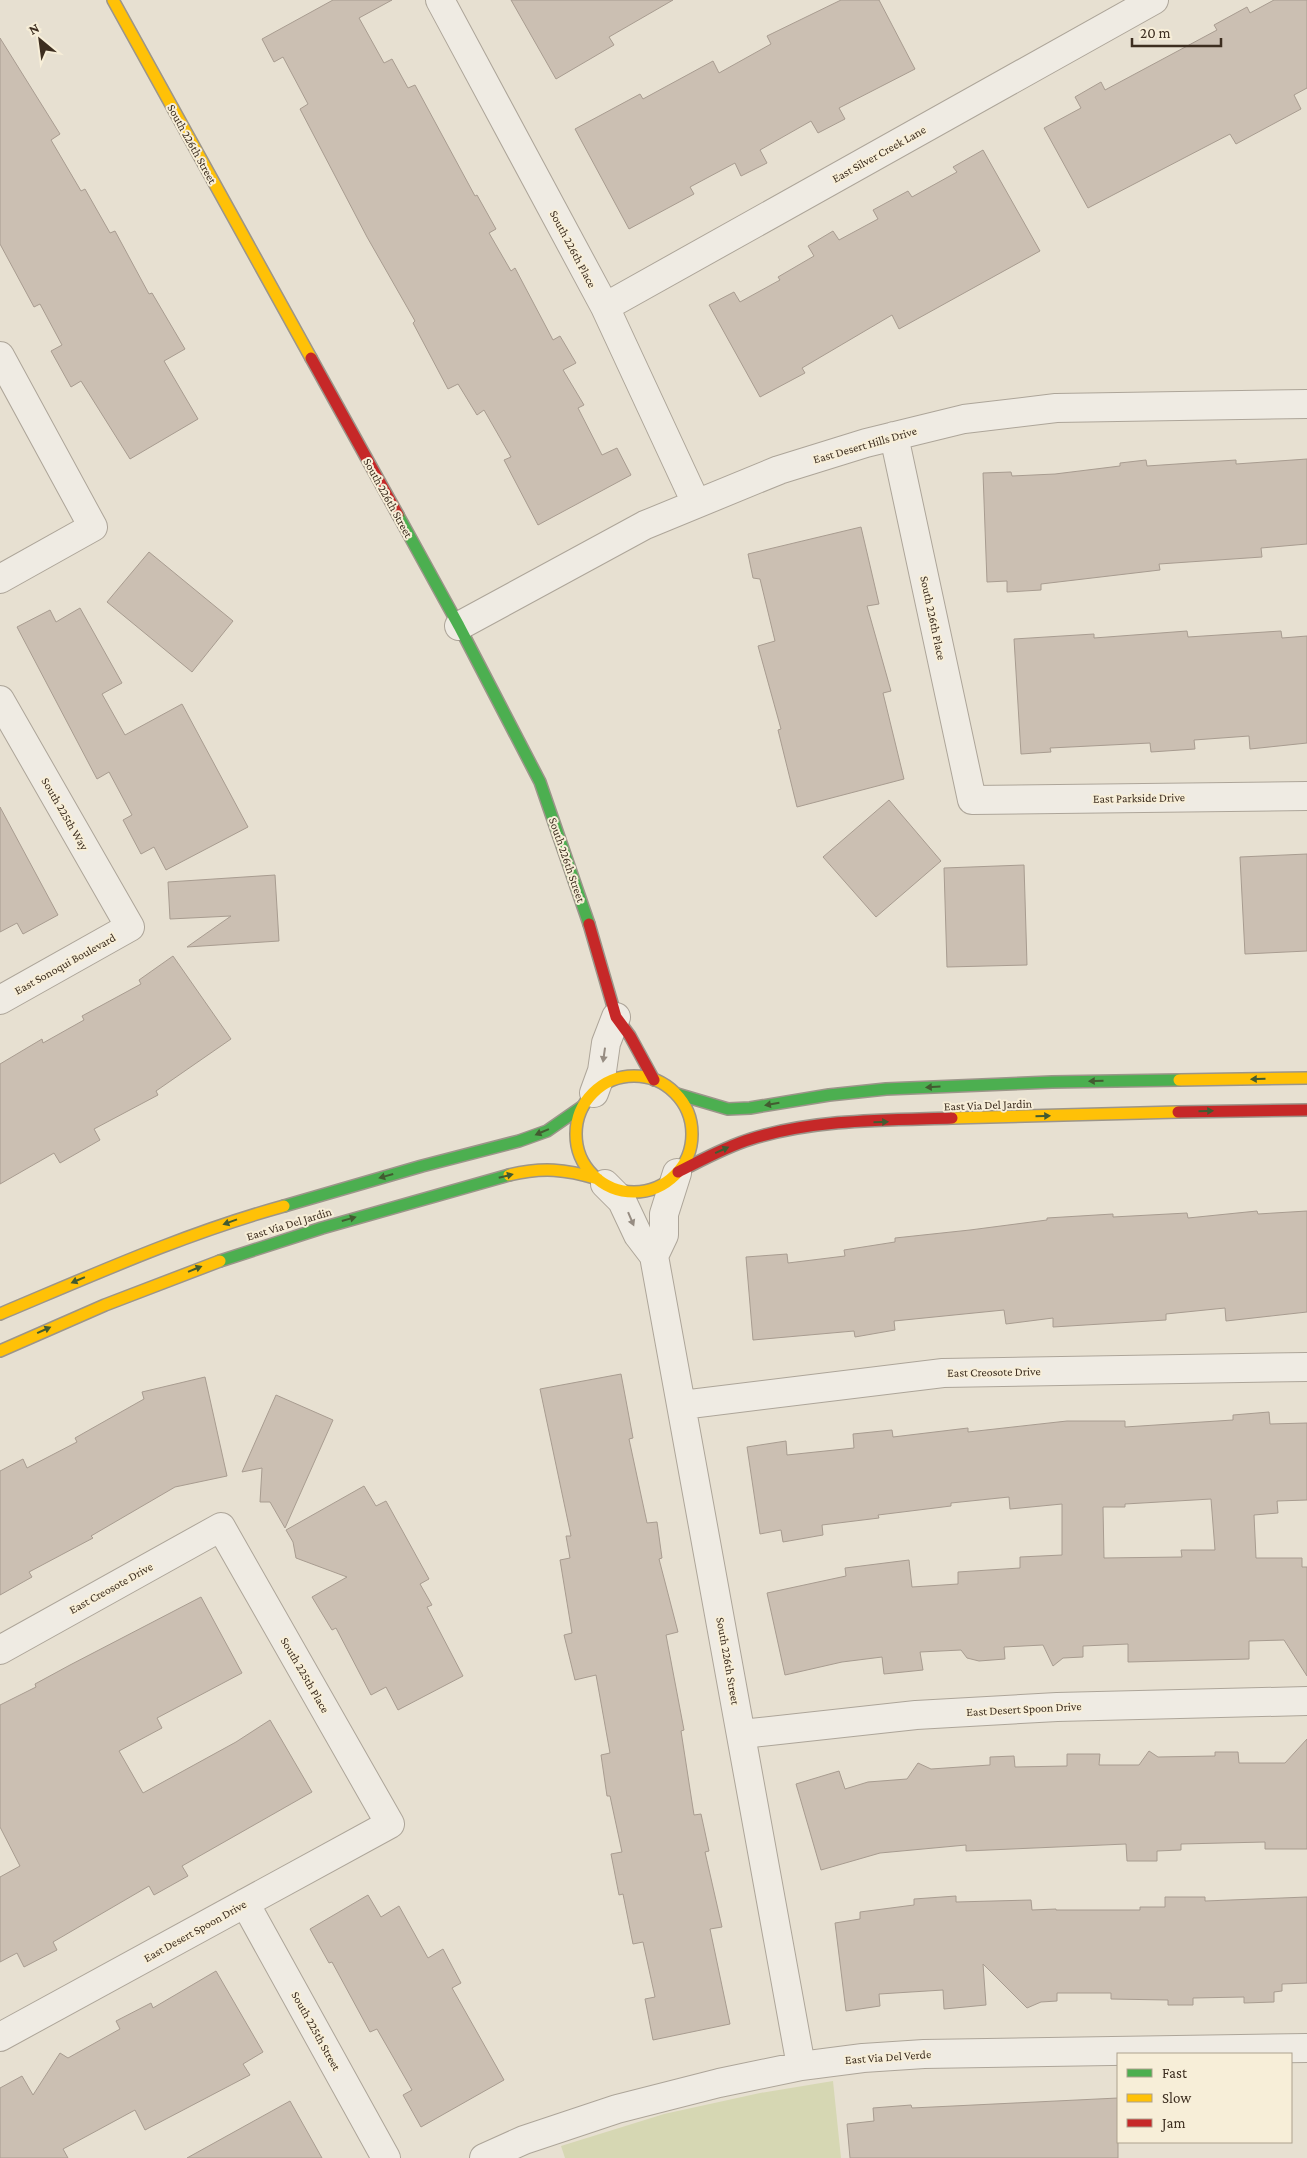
<svg xmlns="http://www.w3.org/2000/svg" width="1307" height="2158" font-family="'Crimson Pro',serif">
	<style>
		.green { fill: #d6d7b3 }
		.building { fill: #cbbfb2; stroke: #a89c90; fill-rule: evenodd }
		.lines { fill: none; stroke-linecap: round; stroke-linejoin: round }
		.street-casing { stroke: #ada599; stroke-width: 30 }
		.fast-casing { stroke: #9c958a; stroke-width: 14 }
		.slow-casing { stroke: #9c958a; stroke-width: 14 }
		.jam-casing { stroke: #9c958a; stroke-width: 14 }
		.street { stroke: #efebe3; stroke-width: 28 }
		.fast { stroke: #4caf50; stroke-width: 11 }
		.slow { stroke: #ffc107; stroke-width: 11 }
		.jam { stroke: #c62828; stroke-width: 11 }
		.oneway { fill: #968c82 }
		.oneway2 { fill: #425b31 }
		.labels { text-anchor: middle; dominant-baseline: central; stroke-width: 4; stroke-linejoin: round; paint-order: stroke }
		.street-label { font-size: 12px; fill: #3d2e20; stroke: #f7eed8 }
	</style>
	<rect width="100%" height="100%" fill="#e7e0d1"/>
	<path class="green" d="M 833,2081 L 841,2158 L 565,2158 L 561,2146 L 664,2114 L 760,2093 Z"/>
	<path class="building" d="M 333,0 L 392,0 L 359,18 L 384,63 L 392,59 L 408,88 L 415,85 L 475,196 L 477,195 L 496,229 L 489,233 L 511,271 L 515,268 L 553,340 L 560,336 L 576,363 L 563,370 L 584,405 L 578,408 L 602,455 L 617,448 L 631,475 L 538,525 L 504,460 L 511,457 L 484,410 L 477,415 L 458,384 L 448,389 L 413,323 L 415,321 L 367,237 L 300,109 L 308,104 L 283,57 L 274,62 L 262,39 Z
		M 511,0 L 673,0 L 609,37 L 614,45 L 556,79 Z
		M 841,0 L 879,0 L 915,69 L 839,108 L 845,119 L 818,133 L 811,121 L 760,150 L 767,163 L 741,176 L 735,163 L 690,187 L 694,194 L 629,229 L 575,129 L 640,94 L 643,99 L 713,61 L 719,73 L 771,44 L 767,36 Z
		M 1274,0 L 1307,0 L 1307,88 L 1294,95 L 1301,109 L 1236,144 L 1230,134 L 1088,208 L 1044,128 L 1081,108 L 1075,97 L 1101,82 L 1105,90 L 1217,30 L 1214,25 L 1247,7 L 1250,13 Z
		M 0,38 L 60,134 L 51,140 L 81,191 L 85,189 L 110,233 L 115,231 L 149,294 L 152,293 L 185,349 L 164,361 L 198,419 L 130,459 L 81,381 L 71,387 L 51,351 L 62,345 L 40,304 L 34,307 L 0,244 Z
		M 983,150 L 1040,251 L 899,329 L 892,315 L 802,368 L 805,373 L 760,397 L 709,305 L 734,292 L 740,302 L 780,280 L 778,277 L 814,256 L 808,246 L 833,231 L 839,240 L 878,219 L 873,210 L 908,191 L 912,197 L 957,172 L 953,167 Z
		M 1307,459 L 1307,544 L 1261,548 L 1262,557 L 1159,564 L 1160,570 L 1041,584 L 1041,590 L 1007,592 L 1007,581 L 987,582 L 983,473 L 1011,472 L 1012,476 L 1055,474 L 1120,466 L 1120,463 L 1146,460 L 1147,466 L 1236,460 L 1236,464 Z
		M 861,527 L 879,604 L 867,606 L 891,691 L 883,693 L 904,779 L 797,807 L 778,730 L 781,729 L 758,646 L 775,641 L 760,579 L 753,578 L 748,554 Z
		M 149,552 L 233,621 L 192,672 L 107,602 Z
		M 80,608 L 122,683 L 102,694 L 125,735 L 182,704 L 248,827 L 166,870 L 154,847 L 141,854 L 123,820 L 132,815 L 109,772 L 97,779 L 17,627 L 50,610 L 56,622 Z
		M 1187,631 L 1188,637 L 1281,631 L 1282,638 L 1307,636 L 1307,743 L 1250,749 L 1249,736 L 1194,740 L 1195,749 L 1151,752 L 1150,743 L 1050,748 L 1051,752 L 1021,754 L 1014,639 L 1094,634 L 1094,638 Z
		M 889,800 L 941,861 L 876,917 L 823,857 Z
		M 0,807 L 58,915 L 23,934 L 17,923 L 0,932 Z
		M 1307,854 L 1307,951 L 1245,954 L 1240,857 Z
		M 1024,865 L 1027,965 L 947,967 L 944,868 Z
		M 275,875 L 279,941 L 187,947 L 231,916 L 170,919 L 168,882 Z
		M 173,956 L 231,1039 L 156,1091 L 158,1095 L 94,1129 L 100,1140 L 60,1163 L 54,1153 L 0,1184 L 0,1064 L 42,1039 L 43,1043 L 84,1020 L 82,1016 L 141,984 L 139,980 Z
		M 1257,1211 L 1258,1214 L 1307,1211 L 1307,1312 L 1226,1321 L 1225,1308 L 1166,1314 L 1166,1320 L 1053,1327 L 1053,1318 L 1006,1324 L 1004,1310 L 894,1321 L 895,1330 L 855,1337 L 854,1331 L 753,1340 L 746,1257 L 787,1254 L 788,1263 L 845,1256 L 844,1250 L 895,1242 L 895,1238 L 970,1230 L 1047,1220 L 1047,1218 L 1113,1214 L 1113,1217 L 1187,1213 L 1188,1218 Z
		M 621,1374 L 633,1438 L 629,1439 L 647,1523 L 657,1522 L 662,1558 L 659,1559 L 678,1632 L 666,1635 L 684,1730 L 681,1731 L 694,1815 L 701,1814 L 709,1851 L 705,1852 L 722,1927 L 710,1929 L 730,2024 L 653,2040 L 645,1999 L 655,1997 L 643,1942 L 633,1944 L 623,1894 L 619,1895 L 611,1854 L 622,1852 L 610,1796 L 607,1796 L 601,1755 L 610,1753 L 596,1675 L 575,1680 L 564,1635 L 572,1633 L 560,1560 L 570,1558 L 566,1536 L 571,1536 L 540,1389 Z
		M 205,1377 L 227,1476 L 175,1487 L 91,1536 L 93,1538 L 29,1572 L 32,1577 L 0,1595 L 0,1471 L 23,1459 L 27,1468 L 77,1442 L 75,1438 L 144,1399 L 142,1392 Z
		M 276,1395 L 333,1420 L 285,1528 L 270,1502 L 260,1502 L 262,1468 L 242,1472 Z
		M 1269,1412 L 1270,1424 L 1307,1423 L 1307,1500 L 1277,1501 L 1278,1513 L 1254,1515 L 1256,1558 L 1302,1558 L 1302,1567 L 1307,1567 L 1307,1676 L 1284,1640 L 1249,1641 L 1249,1659 L 1128,1662 L 1128,1644 L 1083,1646 L 1083,1657 L 1063,1658 L 1053,1666 L 1043,1645 L 1004,1647 L 1005,1659 L 979,1661 L 967,1658 L 961,1650 L 920,1652 L 923,1670 L 884,1674 L 882,1657 L 842,1662 L 785,1675 L 767,1593 L 846,1576 L 845,1568 L 909,1560 L 912,1587 L 958,1584 L 958,1572 L 1020,1568 L 1020,1557 L 1062,1555 L 1062,1504 L 1010,1509 L 1009,1497 L 951,1503 L 951,1506 L 878,1515 L 879,1518 L 822,1525 L 823,1535 L 783,1542 L 781,1530 L 760,1534 L 747,1447 L 786,1441 L 787,1455 L 854,1448 L 853,1434 L 892,1430 L 893,1437 L 968,1428 L 968,1432 L 1067,1421 L 1125,1421 L 1125,1427 L 1233,1420 L 1233,1415 ZM 1211,1499 L 1215,1550 L 1181,1550 L 1182,1557 L 1104,1558 L 1103,1507 L 1125,1507 L 1125,1504 Z
		M 364,1486 L 376,1506 L 386,1501 L 429,1579 L 420,1584 L 432,1605 L 427,1607 L 463,1676 L 398,1710 L 386,1687 L 371,1695 L 336,1628 L 332,1630 L 312,1597 L 347,1577 L 296,1558 L 293,1542 L 286,1530 Z
		M 201,1597 L 242,1673 L 157,1718 L 162,1728 L 119,1751 L 143,1793 L 236,1742 L 270,1720 L 312,1792 L 182,1866 L 188,1876 L 154,1895 L 149,1886 L 53,1942 L 57,1950 L 24,1967 L 17,1953 L 0,1962 L 0,1877 L 20,1866 L 0,1827 L 0,1705 L 36,1687 L 35,1684 L 70,1665 Z
		M 1307,1739 L 1307,1849 L 1265,1849 L 1265,1842 L 1181,1844 L 1181,1850 L 1157,1851 L 1157,1861 L 1127,1861 L 1126,1844 L 966,1851 L 966,1845 L 880,1853 L 821,1870 L 796,1784 L 839,1771 L 845,1789 L 868,1782 L 907,1779 L 918,1763 L 931,1769 L 990,1765 L 990,1757 L 1014,1756 L 1015,1767 L 1067,1766 L 1067,1754 L 1100,1754 L 1099,1765 L 1139,1765 L 1149,1751 L 1158,1757 L 1215,1756 L 1215,1752 L 1238,1752 L 1239,1763 L 1285,1763 Z
		M 368,1895 L 381,1917 L 399,1906 L 428,1958 L 443,1949 L 461,1983 L 452,1988 L 504,2080 L 421,2127 L 403,2095 L 412,2090 L 377,2029 L 370,2032 L 332,1962 L 329,1963 L 310,1929 Z
		M 956,1896 L 956,1902 L 1031,1900 L 1032,1910 L 1056,1909 L 1056,1910 L 1140,1910 L 1140,1907 L 1165,1907 L 1165,1897 L 1205,1897 L 1205,1901 L 1307,1897 L 1307,1983 L 1282,1984 L 1282,1991 L 1274,1992 L 1274,2002 L 1244,2003 L 1244,1997 L 1193,1998 L 1193,2005 L 1168,2005 L 1168,2000 L 1111,1999 L 1111,1993 L 1057,1993 L 1057,2001 L 1041,2002 L 1027,2008 L 983,1964 L 986,2005 L 944,2009 L 943,1990 L 879,1994 L 880,2006 L 846,2011 L 835,1923 L 860,1919 L 860,1912 L 914,1905 L 914,1899 Z
		M 216,1971 L 263,2052 L 243,2064 L 250,2075 L 145,2130 L 135,2110 L 63,2149 L 68,2158 L 0,2158 L 0,2088 L 22,2076 L 33,2095 L 60,2053 L 68,2058 L 120,2029 L 116,2021 L 151,2003 L 153,2008 Z
		M 1118,2098 L 1118,2158 L 850,2158 L 847,2124 L 874,2121 L 873,2108 L 911,2105 L 912,2108 Z
		M 290,2101 L 322,2158 L 187,2158 Z"/>
	<g class="lines">
		<g class="street-casing">
			<path id="street" d="M 440,0 L 605,307 L 696,503
				M 605,307 L 1154,0
				M 0,356 L 93,527 L 0,579
				M 894,436 L 972,800 L 1307,796
				M 459,626 L 645,525 L 779,470 L 866,443 L 964,419 L 1056,408 L 1307,404
				M 0,700 L 130,927 L 0,1000
				M 594,1093 L 602,1071 L 606,1043 L 616,1017
				M 605,1184 L 622,1201 L 638,1235 L 654,1256 L 801,2066
				M 654,1256 L 664,1235 L 664,1214 L 677,1173
				M 682,1405 L 943,1373 L 1307,1367
				M 0,1650 L 221,1527 L 390,1824 L 0,2037
				M 742,1734 L 916,1715 L 1057,1707 L 1307,1701
				M 245,1903 L 386,2158
				M 484,2158 L 524,2140 L 617,2109 L 719,2083 L 801,2066 L 863,2058 L 924,2054 L 1307,2048"/>
		</g>
		<g class="fast-casing">
			<path id="fast" d="M 398,515 L 459,626 L 540,782 L 589,924
				M 677,1094 L 728,1109 L 750,1108 L 829,1095 L 886,1089 L 1052,1082 L 1179,1080
				M 284,1206 L 422,1166 L 519,1141 L 547,1131 L 583,1106
				M 220,1261 L 322,1228 L 509,1175"/>
		</g>
		<g class="slow-casing">
			<path id="slow" d="M 113,0 L 311,358
				M576 1134a58 58 0 1 1 116 0a58 58 0 1 1-116 0Z
				M 1179,1080 L 1307,1078
				M 952,1118 L 1178,1112
				M 509,1175 C 543,1167 565,1169 598,1179
				M 0,1314 C 93,1275 186,1233 284,1206
				M 0,1351 L 105,1305 L 220,1261"/>
		</g>
		<g class="jam-casing">
			<path id="jam" d="M 311,358 L 398,515
				M 589,924 L 616,1017 L 630,1036 L 654,1080
				M 1178,1112 L 1307,1110
				M 678,1172 C 702,1160 725,1147 751,1139 C 815,1119 886,1120 952,1118"/>
		</g>
		<use href="#street" class="street"/>
		<use href="#fast" class="fast"/>
		<use href="#slow" class="slow"/>
		<use href="#jam" class="jam"/>
	</g>
	<defs><path id="oneway-solid" d="M-6-.8H1V-3.2L6.5 0L1 3.2V.8H-6Z" transform="scale(1.25)"/></defs>
	<g class="oneway">
		<use href="#oneway-solid" transform="translate(604 1055) rotate(98)"/>
		<use href="#oneway-solid" transform="translate(631 1219) rotate(67)"/>
	</g>
	<g class="oneway2">
		<use href="#oneway-solid" transform="translate(1258 1079) rotate(179)"/>
		<use href="#oneway-solid" transform="translate(1096 1081) rotate(179)"/>
		<use href="#oneway-solid" transform="translate(933 1087) rotate(177)"/>
		<use href="#oneway-solid" transform="translate(772 1104) rotate(170)"/>
		<use href="#oneway-solid" transform="translate(1206 1111) rotate(-1)"/>
		<use href="#oneway-solid" transform="translate(1043 1116) rotate(-2)"/>
		<use href="#oneway-solid" transform="translate(881 1122) rotate(-2)"/>
		<use href="#oneway-solid" transform="translate(542 1132) rotate(157)"/>
		<use href="#oneway-solid" transform="translate(722 1150) rotate(-24)"/>
		<use href="#oneway-solid" transform="translate(386 1176) rotate(164)"/>
		<use href="#oneway-solid" transform="translate(506 1176) rotate(-14)"/>
		<use href="#oneway-solid" transform="translate(349 1219) rotate(-16)"/>
		<use href="#oneway-solid" transform="translate(230 1222) rotate(160)"/>
		<use href="#oneway-solid" transform="translate(195 1269) rotate(-22)"/>
		<use href="#oneway-solid" transform="translate(78 1280) rotate(157)"/>
		<use href="#oneway-solid" transform="translate(44 1330) rotate(-24)"/>
	</g>
	<g class="labels">
		<g class="street-label">
			<text transform="translate(192 144) rotate(61)">South 226th Street</text>
			<text transform="translate(879 154) rotate(-29)">East Silver Creek Lane</text>
			<text transform="translate(573 249) rotate(62)">South 226th Place</text>
			<text transform="translate(865 445) rotate(-16)">East Desert Hills Drive</text>
			<text transform="translate(388 498) rotate(61)">South 226th Street</text>
			<text transform="translate(933 618) rotate(78)">South 226th Place</text>
			<text transform="translate(1139 798) rotate(-1)">East Parkside Drive</text>
			<text transform="translate(65 814) rotate(60)">South 225th Way</text>
			<text transform="translate(567 860) rotate(71)">South 226th Street</text>
			<text transform="translate(65 964) rotate(-29)">East Sonoqui Boulevard</text>
			<text transform="translate(988 1105) rotate(-2)">East Via Del Jardin</text>
			<text transform="translate(289 1224) rotate(-17)">East Via Del Jardin</text>
			<text transform="translate(994 1372) rotate(-1)">East Creosote Drive</text>
			<text transform="translate(111 1588) rotate(-29)">East Creosote Drive</text>
			<text transform="translate(728 1661) rotate(80)">South 226th Street</text>
			<text transform="translate(305 1675) rotate(60)">South 225th Place</text>
			<text transform="translate(1024 1709) rotate(-3)">East Desert Spoon Drive</text>
			<text transform="translate(195 1931) rotate(-29)">East Desert Spoon Drive</text>
			<text transform="translate(316 2031) rotate(61)">South 225th Street</text>
			<text transform="translate(888 2057) rotate(-4)">East Via Del Verde</text>
		</g>
	</g>
	<rect x="1117" y="2053" width="175" height="90" fill="#f7eed8" stroke="#ada18e"/>
	<rect x="1127" y="2069" width="25" height="8" fill="#4caf50" stroke="#ada18e"/>
	<text x="1162" y="2078" font-size="15" fill="#3d2e20">Fast</text>
	<rect x="1127" y="2094" width="25" height="8" fill="#ffc107" stroke="#ada18e"/>
	<text x="1162" y="2103" font-size="15" fill="#3d2e20">Slow</text>
	<rect x="1127" y="2119" width="25" height="8" fill="#c62828" stroke="#ada18e"/>
	<text x="1162" y="2128" font-size="15" fill="#3d2e20">Jam</text>
	<g transform="translate(40 40) rotate(331)" stroke="#f7eed8" stroke-width="4" paint-order="stroke">
	<path d="M0-4L9 19L0 12L-9 19Z" fill="#3d2e20"/>
	<text y="-8" font-size="14" font-weight="bold" text-anchor="middle" fill="#3d2e20">N</text>
	</g>
	<path d="M1132 38v8h89v-8" fill="none" stroke="#3d2e20" stroke-width="2.5"/>
	<text x="1140" y="38" font-size="15" fill="#3d2e20" stroke="#f7eed8" stroke-width="4" paint-order="stroke">20 m</text>
</svg>
